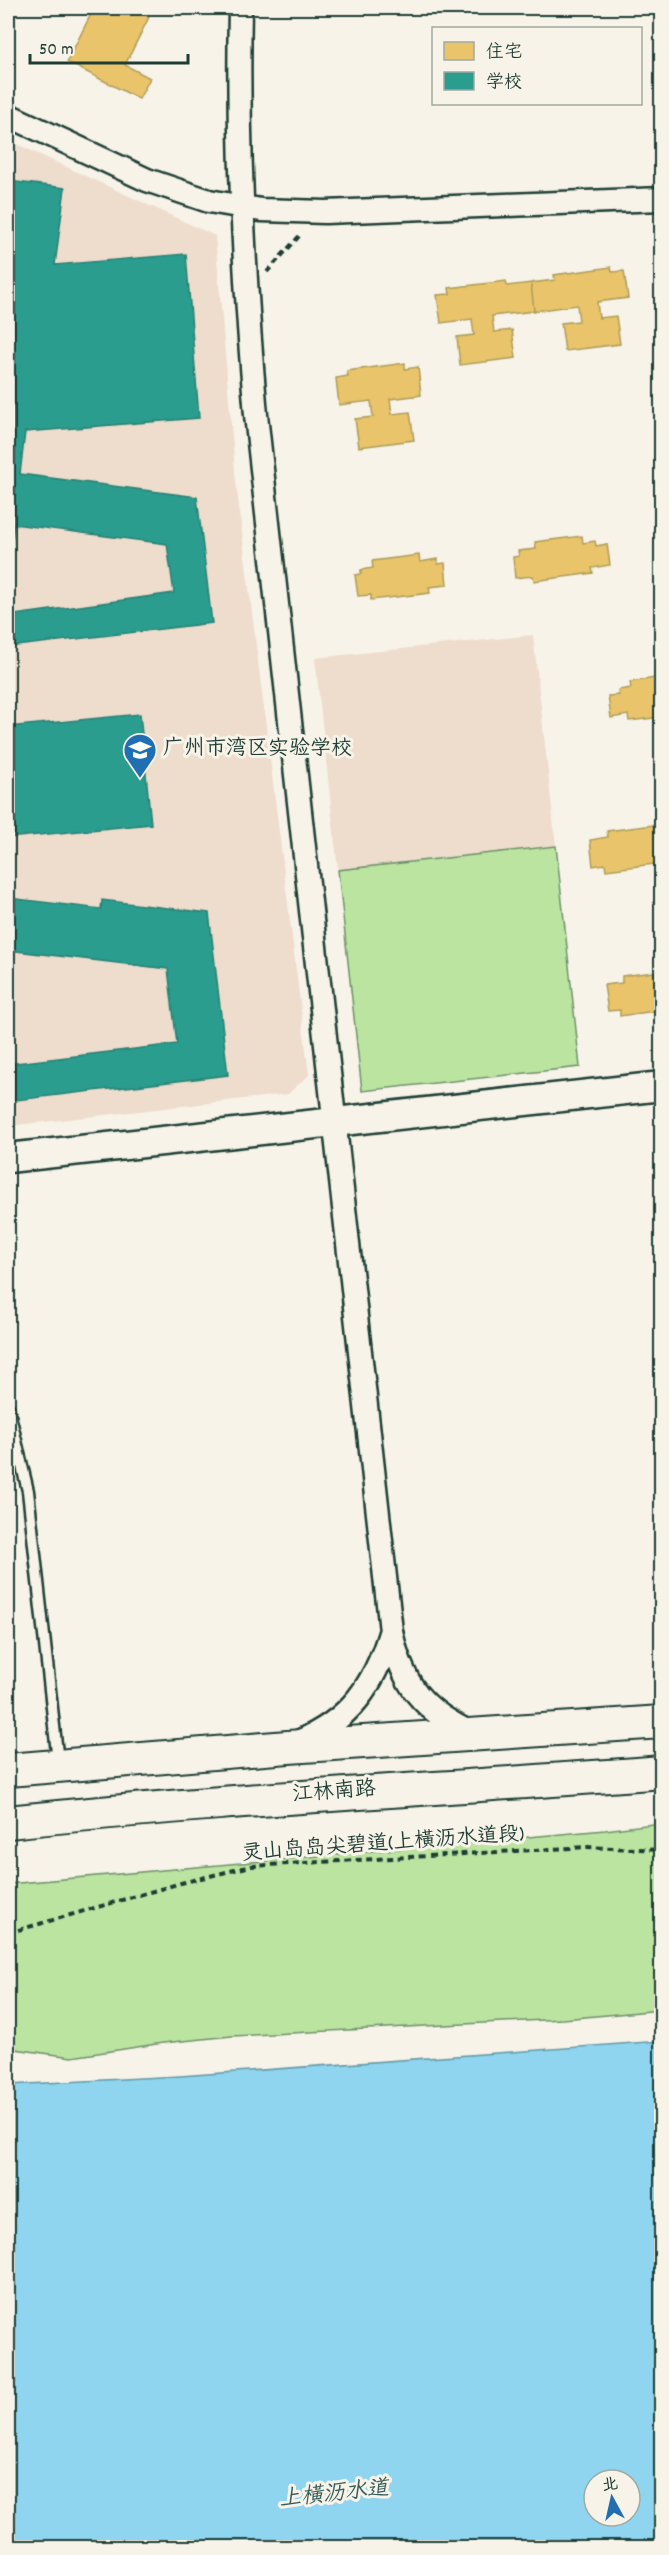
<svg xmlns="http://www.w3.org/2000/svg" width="669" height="2555" font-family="Dekko,'LXGW WenKai TC',sans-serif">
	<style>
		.built { fill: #eedccc }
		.green { fill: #bbe4a1; stroke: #6d906a; stroke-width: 1.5 }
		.water { fill: #8fd5f0; stroke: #6298a5; stroke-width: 1.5; fill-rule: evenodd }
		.homes { fill: #e9c46a; stroke: #ac9c5a; stroke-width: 1.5 }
		.schools { fill: #2a9d8f; stroke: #278074; stroke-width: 1.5 }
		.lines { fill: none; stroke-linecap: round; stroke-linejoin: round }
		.service-casing { stroke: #1f3d34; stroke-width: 15 }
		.minor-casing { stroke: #1f3d34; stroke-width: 27 }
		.tertiary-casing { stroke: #1f3d34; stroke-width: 33 }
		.secondary-casing { stroke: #1f3d34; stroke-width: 36 }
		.path { stroke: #1f3d34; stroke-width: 4; stroke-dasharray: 6 4.5; stroke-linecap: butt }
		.service { stroke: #f7f3e8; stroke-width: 10 }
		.minor { stroke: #f7f3e8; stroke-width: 22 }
		.tertiary { stroke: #f7f3e8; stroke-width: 28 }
		.secondary { stroke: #f7f3e8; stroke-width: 32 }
		.labels { text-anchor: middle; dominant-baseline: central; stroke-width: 6; stroke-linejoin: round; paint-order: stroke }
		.poi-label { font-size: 21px; fill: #1f3d34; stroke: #f7f3e8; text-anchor: start }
		.street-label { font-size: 21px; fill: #1f3d34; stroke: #f7f3e8 }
		.water-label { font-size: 22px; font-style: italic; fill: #355b5a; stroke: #f7f3e8 }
	</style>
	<rect width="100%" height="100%" fill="#f7f3e8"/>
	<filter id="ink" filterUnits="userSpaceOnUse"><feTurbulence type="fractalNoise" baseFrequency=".0167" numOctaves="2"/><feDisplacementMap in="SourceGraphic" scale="12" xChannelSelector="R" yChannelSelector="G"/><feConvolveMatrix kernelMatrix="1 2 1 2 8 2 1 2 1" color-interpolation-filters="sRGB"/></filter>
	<g filter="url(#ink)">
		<path class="built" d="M 8,140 L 215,236 L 236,483 L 309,1075 L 288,1094 L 8,1126 Z
			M 533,635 L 556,846 L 338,870 L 315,658 Z"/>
		<path class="green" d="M 556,846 L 580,1067 L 362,1091 L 338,870 Z
			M 661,1823 L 661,2010 L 563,2019 L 232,2036 L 163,2043 L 72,2057 L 8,2048 L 8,1884 L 605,1830 Z"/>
		<path class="water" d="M 661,2041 L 661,2547 L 8,2547 L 8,2085 L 180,2076 ZM 594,2480 L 630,2480 L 630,2516 L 594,2516 Z"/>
		<path class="homes" d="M 94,8 L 129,8 L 149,17 L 125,65 L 150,78 L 139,99 L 67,62 Z
			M 611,267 L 612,272 L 624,271 L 628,298 L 597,302 L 599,318 L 616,316 L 620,344 L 565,351 L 561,323 L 579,321 L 577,305 L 534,311 L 531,283 L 555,280 L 554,275 Z
			M 506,281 L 507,286 L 531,283 L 534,311 L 492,316 L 494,332 L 512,330 L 516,358 L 460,365 L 457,337 L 474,335 L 472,319 L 441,323 L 437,295 L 450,294 L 449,288 Z
			M 405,363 L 405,369 L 418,367 L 421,395 L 390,399 L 392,414 L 410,412 L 414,440 L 359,447 L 355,419 L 373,417 L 371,401 L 339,405 L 336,378 L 348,376 L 347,371 Z
			M 582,536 L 583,543 L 595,541 L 596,546 L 607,544 L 610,565 L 592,568 L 593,573 L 534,581 L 533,576 L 515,578 L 513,557 L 519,556 L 518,551 L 536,549 L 535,542 Z
			M 419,555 L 420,562 L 438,559 L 438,564 L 445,563 L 447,585 L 429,587 L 430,593 L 371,600 L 371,595 L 358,596 L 355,575 L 361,574 L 361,570 L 373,568 L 372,561 Z
			M 662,677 L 662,717 L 629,721 L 628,715 L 611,718 L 608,696 L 619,695 L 618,690 L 631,688 L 630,682 Z
			M 653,825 L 654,832 L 662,831 L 662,863 L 606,870 L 605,864 L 593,866 L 590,840 L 608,837 L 607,831 Z
			M 662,971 L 662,1010 L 620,1016 L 620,1010 L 608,1011 L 604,985 L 622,983 L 622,976 Z"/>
		<path class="schools" d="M 8,181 L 65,188 L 55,265 L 186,254 L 199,418 L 25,432 L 20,474 L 197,497 L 212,623 L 8,647 L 8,616 L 174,593 L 167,544 L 14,524 L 8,579 Z
			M 140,714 L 151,824 L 8,838 L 8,727 Z
			M 8,898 L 101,909 L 102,900 L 209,913 L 228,1075 L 8,1101 L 8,1064 L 177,1044 L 168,969 L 8,950 Z"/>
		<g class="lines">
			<g class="service-casing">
				<path id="service" d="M 8,1407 L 28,1491 L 58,1762"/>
			</g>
			<g class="minor-casing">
				<path id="minor" d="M 240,8 C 237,144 244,279 256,415 L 391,1631 C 402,1685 423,1711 473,1734
					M 8,115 L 147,180 L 209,201 L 261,210 L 325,212 L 662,199
					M 298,1742 C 350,1720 374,1686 390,1633"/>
			</g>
			<g class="tertiary-casing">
				<path id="tertiary" d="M 8,1158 L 662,1086"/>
			</g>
			<g class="secondary-casing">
				<path id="secondary" d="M 8,1770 L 288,1747 L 662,1722
					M 8,1822 C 225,1799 443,1789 662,1772"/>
			</g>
			<path class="path" d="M 267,272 L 302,233
				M 8,1933 L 181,1883 L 251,1866 L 587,1847 L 662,1850"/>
			<use href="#service" class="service"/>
			<use href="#minor" class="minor"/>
			<use href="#tertiary" class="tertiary"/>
			<use href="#secondary" class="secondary"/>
		</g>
	</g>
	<defs>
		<g id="school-pin" transform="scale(1.725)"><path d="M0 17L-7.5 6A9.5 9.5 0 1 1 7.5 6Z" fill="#1f6fb2" stroke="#f7f3e8"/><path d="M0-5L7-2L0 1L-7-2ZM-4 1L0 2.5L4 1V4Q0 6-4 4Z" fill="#fff"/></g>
	</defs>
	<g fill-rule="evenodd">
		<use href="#school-pin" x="140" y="750"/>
	</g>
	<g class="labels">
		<g class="poi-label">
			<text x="163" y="750">广州市湾区实验学校</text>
		</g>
		<g class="street-label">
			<text transform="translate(334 1793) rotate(-4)">江林南路</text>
			<text transform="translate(383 1845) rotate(-4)">灵山岛岛尖碧道(上横沥水道段)</text>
		</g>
		<g class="water-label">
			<text transform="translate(334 2495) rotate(-6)">上横沥水道</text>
		</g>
	</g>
	<rect width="669" height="2555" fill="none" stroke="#f7f3e8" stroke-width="30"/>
	<rect x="15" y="15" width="639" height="2525" fill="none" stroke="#1f3d34" stroke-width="2" filter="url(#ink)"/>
	<rect x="432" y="27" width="210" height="78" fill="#f7f3e8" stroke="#a1aaa0" stroke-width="1.5"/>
	<rect x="444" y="42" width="30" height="18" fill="#e9c46a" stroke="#a1aaa0" stroke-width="1.5"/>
	<text x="486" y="57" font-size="18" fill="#1f3d34">住宅</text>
	<rect x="444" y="72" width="30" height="18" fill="#2a9d8f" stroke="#a1aaa0" stroke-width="1.5"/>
	<text x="486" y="87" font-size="18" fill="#1f3d34">学校</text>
	<g transform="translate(612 2498) rotate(352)"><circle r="28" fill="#f7f3e8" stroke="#a1aaa0" stroke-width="1.5"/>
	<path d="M0-4.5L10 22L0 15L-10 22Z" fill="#1f6fb2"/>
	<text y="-9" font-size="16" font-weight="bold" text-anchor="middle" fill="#1f3d34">北</text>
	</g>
	<path d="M30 54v9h158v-9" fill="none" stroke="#1f3d34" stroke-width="3"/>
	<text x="39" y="54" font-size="18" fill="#1f3d34" stroke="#f7f3e8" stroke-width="4.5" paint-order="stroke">50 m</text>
</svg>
